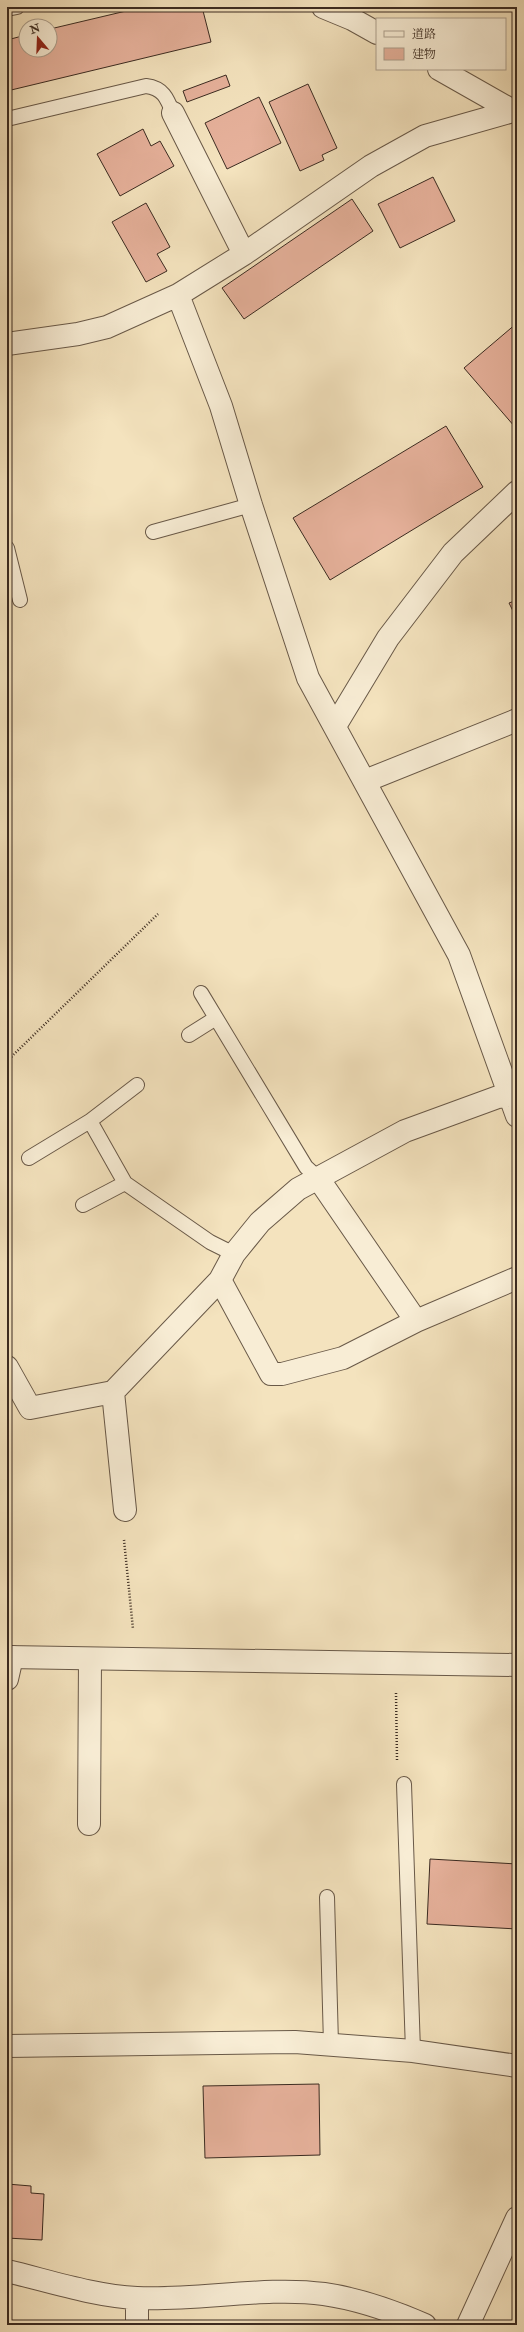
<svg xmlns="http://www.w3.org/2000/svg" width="524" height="2332" font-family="'IM FELL Double Pica','Noto Serif JP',serif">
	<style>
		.building { fill: #e6b19b; stroke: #3b2b21 }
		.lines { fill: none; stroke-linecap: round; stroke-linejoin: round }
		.service-casing { stroke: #695948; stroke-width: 16 }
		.minor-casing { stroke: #695948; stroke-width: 24 }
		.tertiary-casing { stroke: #695948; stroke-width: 24 }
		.path { stroke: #3b2b21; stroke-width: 2.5; stroke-dasharray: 1 2; stroke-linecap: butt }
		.service { stroke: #f8edd5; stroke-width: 14 }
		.minor { stroke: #f8edd5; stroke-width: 22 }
		.tertiary { stroke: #f8edd5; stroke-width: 22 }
	</style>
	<rect width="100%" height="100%" fill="#f4e3be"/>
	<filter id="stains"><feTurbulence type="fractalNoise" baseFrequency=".005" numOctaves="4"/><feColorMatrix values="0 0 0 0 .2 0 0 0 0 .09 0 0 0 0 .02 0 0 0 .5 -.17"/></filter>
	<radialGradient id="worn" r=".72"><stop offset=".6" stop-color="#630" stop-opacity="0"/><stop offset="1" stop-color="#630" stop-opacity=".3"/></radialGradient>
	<path class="building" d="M 143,7 L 202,7 L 211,42 L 7,91 L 7,40 L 26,35 L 26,50 L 50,50 L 50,29 Z
		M 226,75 L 230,86 L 187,102 L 183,91 Z
		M 308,84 L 337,148 L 322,155 L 324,160 L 300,171 L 269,102 Z
		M 259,97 L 281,143 L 227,169 L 205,123 Z
		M 143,129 L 151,146 L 160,141 L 174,166 L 120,196 L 97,154 Z
		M 433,177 L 455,221 L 400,248 L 378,204 Z
		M 352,199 L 373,231 L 244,319 L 222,288 Z
		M 146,203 L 170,247 L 157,254 L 167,271 L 146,282 L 112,222 Z
		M 517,323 L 517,425 L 515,427 L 464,368 Z
		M 446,426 L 483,487 L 330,580 L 293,518 Z
		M 517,600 L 517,619 L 509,603 Z
		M 430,1859 L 517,1864 L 517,1929 L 427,1924 Z
		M 319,2084 L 320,2155 L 205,2158 L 203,2086 Z
		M 7,2184 L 31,2186 L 31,2193 L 44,2194 L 42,2240 L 7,2238 Z"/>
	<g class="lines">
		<g class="service-casing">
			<path id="service" d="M 7,9 L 17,7
				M 7,119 L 146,86 C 163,88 167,98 173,113
				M 153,532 L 251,505
				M 7,548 L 20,600
				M 201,993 L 306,1167 L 318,1178
				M 189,1035 L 216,1018
				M 90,1121 L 125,1183 L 210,1242 L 234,1254
				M 29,1158 L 90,1121 L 137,1085
				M 83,1205 L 125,1183
				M 404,1784 L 413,2051
				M 327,1897 L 331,2044"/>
		</g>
		<g class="minor-casing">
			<path id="minor" d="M 323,7 L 352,19 L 377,33
				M 439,69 L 513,111
				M 173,113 L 244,254
				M 178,295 L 221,406 L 251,505 L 308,678 L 459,955 L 517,1116
				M 7,344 L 78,334 L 107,327 L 178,295 L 244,254 L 371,166 L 425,136 L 513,111 L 517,112
				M 335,726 L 388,638 L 453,553 L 517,492
				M 365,781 L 517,720
				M 318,1178 L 416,1321
				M 220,1280 L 271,1374 L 282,1374 L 343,1358 L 416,1321 L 517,1278
				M 7,1367 L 30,1408 L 113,1392
				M 125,1510 L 113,1392 L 220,1280 L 234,1254 L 260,1222 L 298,1189 L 405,1131 L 498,1097 L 517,1095
				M 7,1679 L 12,1657
				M 89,1824 L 90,1659
				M 7,2046 L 295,2042 L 413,2051 L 517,2066
				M 7,2271 C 49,2281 94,2296 137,2298 C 197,2301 266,2286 324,2294 C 359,2299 393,2311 425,2325
				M 137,2298 L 137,2325
				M 468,2325 L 517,2218"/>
		</g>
		<g class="tertiary-casing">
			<path id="tertiary" d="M 7,1657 L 517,1665"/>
		</g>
		<path class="path" d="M 7,1061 L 158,914
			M 124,1540 L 133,1629
			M 396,1693 L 397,1760"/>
		<use href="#service" class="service"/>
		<use href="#minor" class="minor"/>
		<use href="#tertiary" class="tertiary"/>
	</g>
	<rect width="524" height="2332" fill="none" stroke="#f4e3be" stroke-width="24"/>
	<rect x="8" y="8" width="508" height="2316" fill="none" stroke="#3b2b21" stroke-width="2"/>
	<rect x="12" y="12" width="500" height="2308" fill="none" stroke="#3b2b21"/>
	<rect x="376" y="18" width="130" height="52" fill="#f8edd5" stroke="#ac9f8d"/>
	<rect x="384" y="31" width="20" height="6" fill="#f8edd5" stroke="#ac9f8d"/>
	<text x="412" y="38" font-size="12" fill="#3b2b21">道路</text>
	<rect x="384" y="48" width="20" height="12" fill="#e6b19b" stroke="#ac9f8d"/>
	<text x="412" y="58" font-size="12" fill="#3b2b21">建物</text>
	<g transform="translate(38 38) rotate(341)"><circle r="19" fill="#f8edd5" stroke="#ac9f8d"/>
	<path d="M0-3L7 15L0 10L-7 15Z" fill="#8f2418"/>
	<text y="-6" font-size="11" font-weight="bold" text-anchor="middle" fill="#3b2b21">N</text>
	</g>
	<rect width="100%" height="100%" filter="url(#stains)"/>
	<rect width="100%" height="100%" fill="url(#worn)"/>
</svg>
